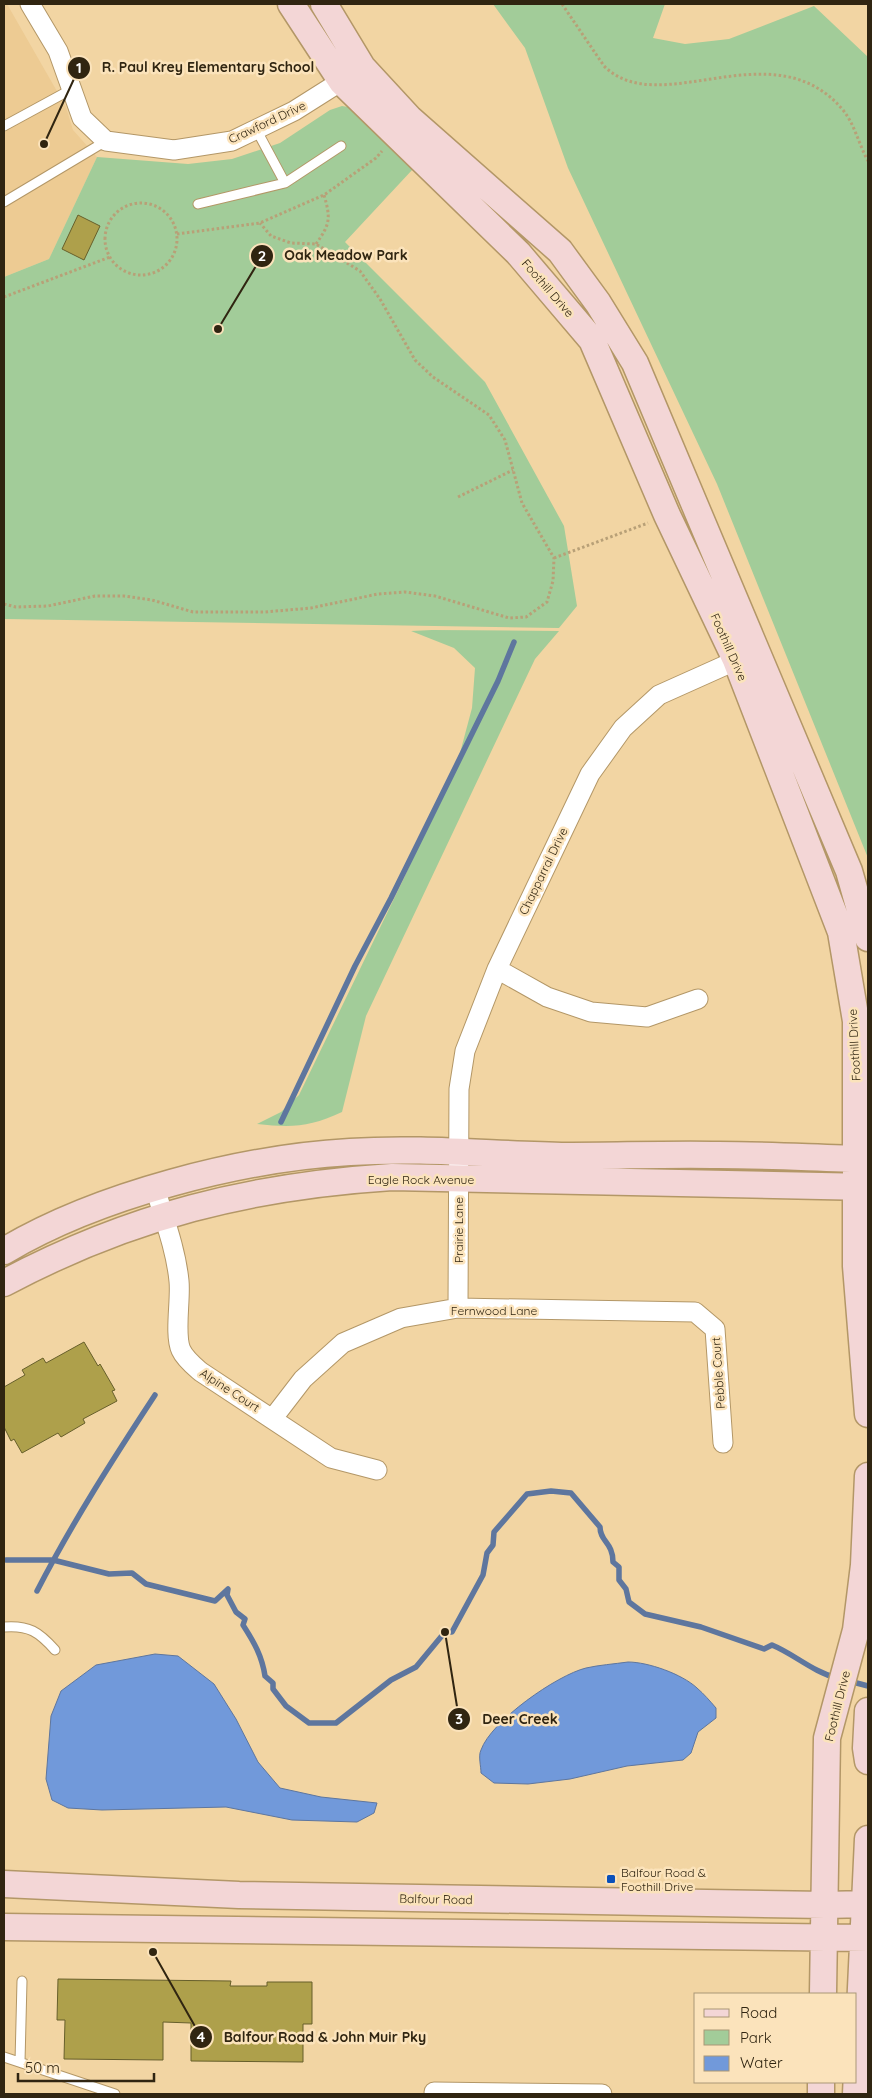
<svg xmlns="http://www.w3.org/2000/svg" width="872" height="2098" font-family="Quicksand,sans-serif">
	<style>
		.built { fill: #edcb93 }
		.green { fill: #a2cc99 }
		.water { fill: #7199da; stroke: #5e769e }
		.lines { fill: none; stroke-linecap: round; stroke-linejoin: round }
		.stream { stroke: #5e769e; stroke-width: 5.5 }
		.building { fill: #aea04b; stroke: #675f2b }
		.lane-casing { stroke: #b39767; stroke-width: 11 }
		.street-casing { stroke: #b39767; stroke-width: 21 }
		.secondary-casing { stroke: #b39767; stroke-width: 29 }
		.path { stroke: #b8a077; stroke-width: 3; stroke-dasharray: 2.5 2.5; stroke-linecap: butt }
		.lane { stroke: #fff; stroke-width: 9 }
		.street { stroke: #fff; stroke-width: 19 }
		.secondary { stroke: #f3d6d6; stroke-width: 26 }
		.poi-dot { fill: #0a50ba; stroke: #fbe3bb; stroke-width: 2 }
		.labels { text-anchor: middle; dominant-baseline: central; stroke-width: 5; stroke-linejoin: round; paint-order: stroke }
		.street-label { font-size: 12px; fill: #302511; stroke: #fbe3bb }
		.poi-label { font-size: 12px; fill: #302511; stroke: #fbe3bb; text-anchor: start }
		.leader { fill: none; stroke: #302511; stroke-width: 2 }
		.callout-dot { fill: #302511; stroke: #fbe3bb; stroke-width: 2 }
		.mark-label { font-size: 15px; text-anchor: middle; font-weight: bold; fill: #fff }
		.callout-label { font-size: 14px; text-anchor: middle; font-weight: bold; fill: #302511; stroke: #fbe3bb; stroke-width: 5; stroke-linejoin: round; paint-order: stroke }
	</style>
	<rect width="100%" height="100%" fill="#f2d5a3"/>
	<path class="built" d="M 4,4 L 7,4 L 66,107 L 73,130 L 97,157 L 49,259 L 4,277 Z"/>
	<path class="green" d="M 493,4 L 665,4 L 653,38 L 685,44 L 729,39 L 814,6 L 868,57 L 868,858 L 717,484 L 568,168 L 525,48 Z
		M 342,106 L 354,108 L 413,169 L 345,242 L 485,382 L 564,526 L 577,606 L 559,628 L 4,619 L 4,277 L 49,259 L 97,157 L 188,164 L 232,159 L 280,143 L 330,110 Z
		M 432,630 L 559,631 L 535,659 L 366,1016 L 342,1112 C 310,1127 292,1128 257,1124 L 281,1112 L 299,1095 L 405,876 L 460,753 L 472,708 L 475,668 L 454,648 L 411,631 Z"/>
	<path class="water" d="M 155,1654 L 178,1656 L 214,1684 L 236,1719 L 258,1762 L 280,1788 L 321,1797 L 377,1803 L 374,1813 L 357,1822 L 292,1820 L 226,1807 L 102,1810 L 68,1808 L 52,1800 L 46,1779 L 51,1716 L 61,1691 L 96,1665 Z
		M 628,1662 C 648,1662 682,1674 697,1688 C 704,1694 710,1701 716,1708 L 716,1718 L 698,1732 L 691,1753 L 683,1760 L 627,1766 L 570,1779 L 528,1784 L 494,1783 L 481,1773 C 481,1766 478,1756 481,1750 C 491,1721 557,1675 586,1668 C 599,1665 614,1664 628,1662 Z"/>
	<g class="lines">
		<path class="stream" d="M 281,1122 L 355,966 L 391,898 L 498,681 L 514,642
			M 6,1560 L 53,1560 L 109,1574 L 132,1573 L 146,1584 L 215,1601 L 228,1589 L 227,1595 L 236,1612 L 245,1619 L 243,1625 C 254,1642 262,1656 265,1676 L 273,1683 L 273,1689 L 286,1706 L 309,1723 L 336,1723 L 391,1680 L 416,1667 L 445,1632 L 452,1632 L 483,1575 L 487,1553 L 493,1545 L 494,1532 L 527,1494 L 551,1491 L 571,1493 L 600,1527 C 600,1542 613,1542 613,1562 L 619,1567 L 619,1580 L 626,1589 L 629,1602 L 645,1614 L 701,1627 L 764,1649 L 772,1645 C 794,1654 813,1672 837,1678
			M 37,1591 C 72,1523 113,1459 155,1395
			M 849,1681 L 868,1686"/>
	</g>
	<path class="building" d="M 78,215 L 100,226 L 84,260 L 62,249 Z
		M 84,1342 L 98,1366 L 100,1364 L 115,1390 L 112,1391 L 117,1401 L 83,1419 L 85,1423 L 61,1437 L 58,1433 L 22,1453 L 14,1439 L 11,1441 L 4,1427 L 4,1387 L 25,1375 L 22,1370 L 43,1358 L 46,1363 Z
		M 58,1979 L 231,1981 L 230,1986 L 267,1986 L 267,1982 L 312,1982 L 312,2024 L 303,2024 L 303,2062 L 191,2061 L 191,2023 L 163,2022 L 163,2060 L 64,2059 L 65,2020 L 57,2020 Z"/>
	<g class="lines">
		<g class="lane-casing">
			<path id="lane" d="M 4,126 L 72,89
				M 285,183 L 341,146
				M 4,202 L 106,141
				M 198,204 L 285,183 L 256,129
				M 4,1627 C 29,1625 39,1632 55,1650
				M 4,2057 L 115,2094
				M 20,2062 L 22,1981"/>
		</g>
		<g class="street-casing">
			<path id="street" d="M 30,4 L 58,51 L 82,118 L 106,141 L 174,150 L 232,141 L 294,111 L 351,75
				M 497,969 L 547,997 L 591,1012 L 647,1017 L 698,999
				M 155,1188 C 164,1218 176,1250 179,1281 C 181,1299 174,1335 181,1350 C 185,1359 194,1366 201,1372 L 331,1458 L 377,1470
				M 458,1308 L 459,1089 L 465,1051 L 497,969 L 590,774 L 623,728 L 659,695 L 746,656
				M 273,1418 L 303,1379 L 343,1343 L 401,1318 L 458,1308 L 695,1312 L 715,1329 L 723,1443
				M 434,2092 L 602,2094"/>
		</g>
		<g class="secondary-casing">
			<path id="secondary" d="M 291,4 L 342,82 L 518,253 L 592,340 L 667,515 L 736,660 L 841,932 L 856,1021 L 856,1266 L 868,1414
				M 324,4 L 362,67 L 410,119 L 560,251 L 598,303 L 635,363 L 849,871 L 868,938
				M 4,1251 C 98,1195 242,1158 350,1152 C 422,1147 495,1155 567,1156 C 617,1156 668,1154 718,1155 C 768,1155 818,1158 868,1159
				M 4,1283 C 130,1216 250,1186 392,1177 L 868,1187
				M 868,1711 L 866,1748 L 868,1761
				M 4,1884 L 239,1895 L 825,1905 L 868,1904
				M 4,1927 L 868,1938
				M 823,1994 L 827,1738 L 856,1630 L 864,1565 L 868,1476
				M 821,2094 L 821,2082
				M 856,2094 L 868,1839"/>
		</g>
		<path class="path" d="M 562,4 L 604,66 C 660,122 773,27 843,110 C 855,125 859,145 868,161
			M105 239a36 36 0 1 1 72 0a36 36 0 1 1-72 0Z
			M 177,234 L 260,223 L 324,195 L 376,158 L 382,151
			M 316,244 C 330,224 331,219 324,195
			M 4,297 L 110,257
			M 458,497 L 513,470
			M 554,558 L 648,523
			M 4,604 L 16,607 L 48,606 L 95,596 L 124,596 L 152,600 L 193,612 L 265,612 L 311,608 L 378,594 L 405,592 L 435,596 L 509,618 L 526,617 L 547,602 L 553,581 L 554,558 L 522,503 L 505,440 L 489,415 L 433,377 L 415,360 L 380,299 L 360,271 L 316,244 L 291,243 L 271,236 L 260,223"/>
		<use href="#lane" class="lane"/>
		<use href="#street" class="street"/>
		<use href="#secondary" class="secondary"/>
	</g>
	<rect class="poi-dot" x="606" y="1874" width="10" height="10" rx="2.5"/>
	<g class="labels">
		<g class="street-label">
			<text transform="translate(267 122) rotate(-25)">Crawford Drive</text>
			<text transform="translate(548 288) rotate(49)">Foothill Drive</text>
			<text transform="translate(729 647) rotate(66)">Foothill Drive</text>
			<text transform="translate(543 871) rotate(-64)">Chapparral Drive</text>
			<text transform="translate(854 1045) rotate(-93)">Foothill Drive</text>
			<text x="421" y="1179">Eagle Rock Avenue</text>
			<text transform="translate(458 1230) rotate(-90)">Prairie Lane</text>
			<text x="494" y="1310">Fernwood Lane</text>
			<text transform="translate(718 1373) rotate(-94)">Pebble Court</text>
			<text transform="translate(230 1390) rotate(33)">Alpine Court</text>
			<text transform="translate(837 1706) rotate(-76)">Foothill Drive</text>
			<text transform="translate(436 1899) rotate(1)">Balfour Road</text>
		</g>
		<g class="poi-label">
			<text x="621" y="1872">Balfour Road &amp;<tspan x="621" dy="14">Foothill Drive</tspan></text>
		</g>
	</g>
	<path class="leader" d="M44 144L79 68M218 329L262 256M445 1632L459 1719M153 1952L201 2037"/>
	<g class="callout-dot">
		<circle cx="44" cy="144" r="5"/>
		<circle cx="218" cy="329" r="5"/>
		<circle cx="445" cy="1632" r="5"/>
		<circle cx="153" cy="1952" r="5"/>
		<circle cx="79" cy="68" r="12"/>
		<circle cx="262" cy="256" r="12"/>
		<circle cx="459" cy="1719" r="12"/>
		<circle cx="201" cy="2037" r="12"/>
	</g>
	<g class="mark-label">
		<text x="79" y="73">1</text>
		<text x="262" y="261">2</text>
		<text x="459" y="1724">3</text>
		<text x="201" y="2042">4</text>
	</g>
	<g class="callout-label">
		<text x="208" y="72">R. Paul Krey Elementary School</text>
		<text x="346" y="260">Oak Meadow Park</text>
		<text x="520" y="1724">Deer Creek</text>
		<text x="325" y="2042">Balfour Road &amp; John Muir Pky</text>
	</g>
	<rect width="872" height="2098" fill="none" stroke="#302511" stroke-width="10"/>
	<rect x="694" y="1993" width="162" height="90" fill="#fbe3bb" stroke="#aa9777"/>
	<rect x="704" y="2009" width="25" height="8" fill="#f3d6d6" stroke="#aa9777"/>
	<text x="740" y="2018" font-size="15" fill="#302511">Road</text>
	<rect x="704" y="2030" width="25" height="15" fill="#a2cc99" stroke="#aa9777"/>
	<text x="740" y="2043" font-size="15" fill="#302511">Park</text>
	<rect x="704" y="2056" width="25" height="15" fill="#7199da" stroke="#aa9777"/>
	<text x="740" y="2068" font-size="15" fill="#302511">Water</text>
	<path d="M18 2073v8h136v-8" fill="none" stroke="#302511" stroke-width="2.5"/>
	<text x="25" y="2073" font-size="15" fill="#302511" stroke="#fbe3bb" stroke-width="4" paint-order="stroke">50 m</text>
</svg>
